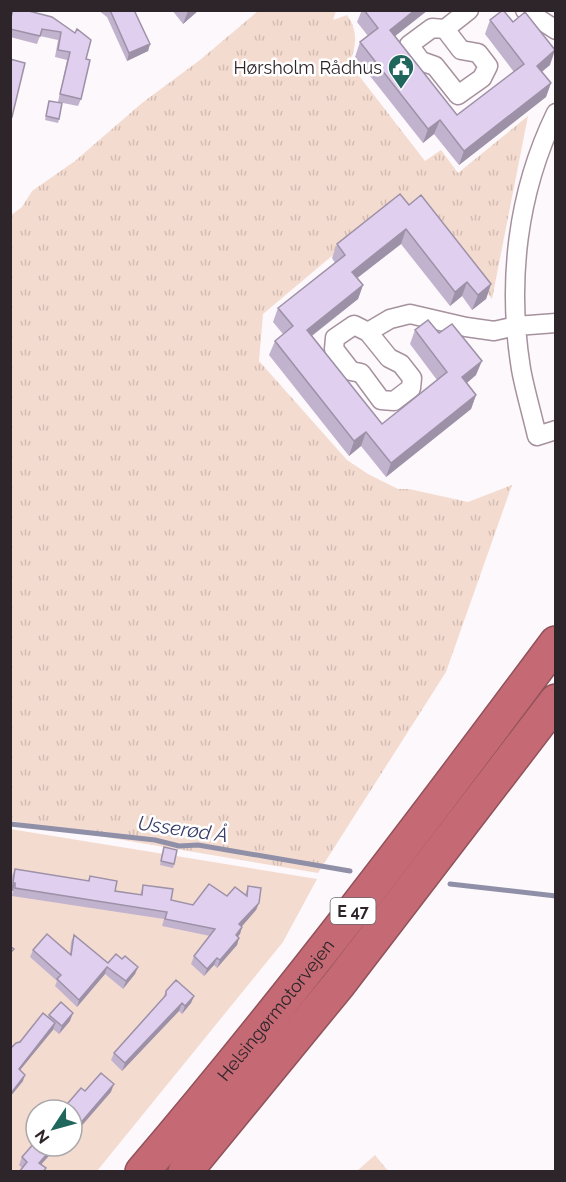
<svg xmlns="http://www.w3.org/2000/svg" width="566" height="1182" font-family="Raleway,sans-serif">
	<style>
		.grass { fill: url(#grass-tufts) }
		.forest { fill: url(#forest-firs) }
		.garden { fill: #f4dbd0; fill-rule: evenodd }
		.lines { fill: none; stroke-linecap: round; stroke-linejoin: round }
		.stream { stroke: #8f8fa8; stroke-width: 5 }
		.street-casing { stroke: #a6919e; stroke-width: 21 }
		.highway-casing { stroke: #90525a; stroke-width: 36 }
		.street { stroke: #fff; stroke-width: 18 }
		.highway { stroke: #c56a74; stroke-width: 33 }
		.wall { fill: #c1b2ce }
		.shaded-wall { fill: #9d91a7 }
		.building { fill: #e0cfef; stroke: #9d91a7; stroke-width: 1.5 }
		.labels { text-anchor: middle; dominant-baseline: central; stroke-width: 5; stroke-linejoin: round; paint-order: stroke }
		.shield { fill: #fff; stroke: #6d666a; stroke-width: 1.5 }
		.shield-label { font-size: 16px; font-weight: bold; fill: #2e252a }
		.poi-label { font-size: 18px; fill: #2e252a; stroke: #fff; text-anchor: end }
		.street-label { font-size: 18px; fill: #2e252a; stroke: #fff }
		.water-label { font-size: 20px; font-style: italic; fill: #393e6b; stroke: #fff }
	</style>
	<defs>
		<pattern id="grass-tufts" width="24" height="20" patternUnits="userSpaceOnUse" patternTransform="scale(1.5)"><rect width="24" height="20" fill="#f4dbd0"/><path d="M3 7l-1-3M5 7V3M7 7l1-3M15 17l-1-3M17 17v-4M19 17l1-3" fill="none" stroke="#d2bcb3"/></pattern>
		<pattern id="forest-firs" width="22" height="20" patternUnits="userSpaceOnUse" patternTransform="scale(1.5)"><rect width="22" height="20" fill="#f4dbd0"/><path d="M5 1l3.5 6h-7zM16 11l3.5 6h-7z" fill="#d2bcb3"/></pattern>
	</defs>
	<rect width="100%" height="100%" fill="#fdf8fb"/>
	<path class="grass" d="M 258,11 L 336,11 L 333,20 L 347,15 C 358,30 357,47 349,63 L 425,161 L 441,150 L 458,173 L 528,116 L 492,299 L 423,210 L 396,202 L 263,314 L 259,361 L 347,460 L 368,474 L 398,489 L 409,489 L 468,502 L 512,485 L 446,672 L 318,873 L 11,821 L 10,216 L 22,207 L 32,191 L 75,161 L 142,103 L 200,60 Z"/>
	<path class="forest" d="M 375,1155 L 388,1171 L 357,1171 Z"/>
	<path class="garden" d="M 10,829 L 317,879 L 283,942 L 97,1171 L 11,1171 ZM 36,1110 L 72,1110 L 72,1146 L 36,1146 Z"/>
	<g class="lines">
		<path class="stream" d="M 10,824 L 155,840 L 179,846 L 198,845 L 350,871
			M 450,884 L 556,896"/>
		<g class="street-casing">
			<path id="street" d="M 525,10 L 556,30
				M 445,29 L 461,50 L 478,53 L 488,66 L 482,78 L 458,95 L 435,66 L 421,61 L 409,45 L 432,28 L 445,29 L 469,10
				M 556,113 C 517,193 507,282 521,369 C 525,391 532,414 537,436 L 556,430
				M 354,325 L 368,332 L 389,358 L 401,364 L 412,378 L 411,388 L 394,401 L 381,400 L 361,373 L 351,371 L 334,349 L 335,338 Z
				M 368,332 L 390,319 L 410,314 L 466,327 L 494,331 L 516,326 L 556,323"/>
		</g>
		<g class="highway-casing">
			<g id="highway">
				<path id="s1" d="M 142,1172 C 287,1002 422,823 556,643"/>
				<path d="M 185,1172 L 339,984 L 556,701"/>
			</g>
		</g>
		<use href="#street" class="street"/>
		<use href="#highway" class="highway"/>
	</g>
	<path class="wall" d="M 13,10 L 52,17 L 86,59 L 81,99 L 78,106 L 58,102 L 67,60 L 55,57 L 58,40 L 40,36 L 37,44 L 10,37 L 10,18 Z
		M 98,10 L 134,10 L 150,44 L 148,51 L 127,61 L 107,17 Z
		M 172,10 L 199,10 L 183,24 Z
		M 362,10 L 428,10 L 395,36 L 457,115 L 514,72 L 485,34 L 490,20 L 513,22 L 550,65 L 542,72 L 551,83 L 546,97 L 459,165 L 434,134 L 423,143 L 355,57 L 360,42 L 368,36 L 357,22 Z
		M 49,101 L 59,119 L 58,123 L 45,120 Z
		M 409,205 L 491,284 L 486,299 L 472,310 L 462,296 L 450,306 L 401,244 L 357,278 L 363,285 L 358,299 L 312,336 L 382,424 L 437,380 L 410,344 L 415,330 L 439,333 L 476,375 L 467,383 L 476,395 L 471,409 L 386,477 L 361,446 L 349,456 L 269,355 L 275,341 L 283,334 L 273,322 L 278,308 L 335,263 L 332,258 L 337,244 Z
		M 164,847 L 174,864 L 173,868 L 160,865 Z
		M 15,869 L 88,881 L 90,876 L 115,891 L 140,895 L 143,885 L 171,900 L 193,905 L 227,896 L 245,895 L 248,886 L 259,903 L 256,910 L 242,926 L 242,927 L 240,934 L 238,936 L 239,938 L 237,945 L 217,968 L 214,965 L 204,976 L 191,964 L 194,956 L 210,936 L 162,926 L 164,919 L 12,896 L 13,891 L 10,890 L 12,876 Z
		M 74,935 L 108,963 L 122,959 L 138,967 L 135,974 L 123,989 L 105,974 L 77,1007 L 55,986 L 57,981 L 30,957 L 33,950 L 70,954 L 71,942 Z
		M 166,991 L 194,996 L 191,1003 L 182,1014 L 179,1011 L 122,1071 L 111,1060 L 114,1053 L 163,998 Z
		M 49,1015 L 70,1021 L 59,1034 L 53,1029 L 20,1070 L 23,1081 L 10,1097 L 10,1049 L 48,1017 Z
		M 36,1146 L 58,1146 L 41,1164 L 46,1168 L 44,1172 L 19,1172 L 22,1168 L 19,1165 L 22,1157 Z"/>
	<path class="shaded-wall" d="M 188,10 L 199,10 L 183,24 L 188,11 Z
		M 415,10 L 428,10 L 385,44 L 390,30 Z
		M 150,44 L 148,51 L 127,61 L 129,53 Z
		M 555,50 L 550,65 L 531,80 L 537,66 Z
		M 551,83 L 546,97 L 459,165 L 464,151 Z
		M 440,120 L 434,134 L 423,143 L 428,129 Z
		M 406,229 L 401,244 L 347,286 L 352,272 Z
		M 467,282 L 462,296 L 450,306 L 455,292 Z
		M 491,284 L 486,299 L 472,310 L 478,295 Z
		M 363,285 L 358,299 L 301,344 L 307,330 Z
		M 482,361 L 476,375 L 457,391 L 462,377 Z
		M 476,395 L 471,409 L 386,477 L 391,463 Z
		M 366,432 L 361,446 L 349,456 L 354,441 Z
		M 13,883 L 15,883 L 13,891 L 10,890 Z
		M 259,903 L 256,910 L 237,932 L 239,924 Z
		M 242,927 L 240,934 L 233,942 L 236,935 Z
		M 239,938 L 237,945 L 217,968 L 220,960 Z
		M 217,958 L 214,965 L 204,976 L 207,969 Z
		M 107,967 L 105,974 L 77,1007 L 79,1000 Z
		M 138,967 L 135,974 L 123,989 L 126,981 Z
		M 194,996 L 191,1003 L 182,1014 L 185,1006 Z
		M 182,1003 L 179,1011 L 122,1071 L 125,1063 Z
		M 73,1013 L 70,1021 L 59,1034 L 62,1026 Z
		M 55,1023 L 53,1030 L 16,1075 L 19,1069 Z
		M 25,1075 L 23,1081 L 10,1097 L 12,1092 Z
		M 114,1084 L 111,1092 L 72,1137 L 72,1133 Z
		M 54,1146 L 58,1146 L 36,1170 L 39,1163 Z"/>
	<path class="building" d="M 13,10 L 25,10 L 52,17 L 75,33 L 77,29 L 91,40 L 86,59 L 90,60 L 81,99 L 60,94 L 70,52 L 58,50 L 61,32 L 42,29 L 40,36 L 10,29 L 10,21 Z
		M 110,10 L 134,10 L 150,44 L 129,53 Z
		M 364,10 L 415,10 L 390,30 L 457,115 L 524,64 L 490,20 L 503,10 L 513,22 L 525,12 L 555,50 L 537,66 L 551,83 L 464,151 L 440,120 L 428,129 L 360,42 L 378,28 Z
		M 10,59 L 25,63 L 12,117 L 10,116 Z
		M 49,101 L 62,103 L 59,119 L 46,116 Z
		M 400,194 L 409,205 L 421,195 L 491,284 L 478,295 L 467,282 L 455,292 L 406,229 L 352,272 L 363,285 L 307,330 L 382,424 L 447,372 L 415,330 L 428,320 L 439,333 L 452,324 L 482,361 L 462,377 L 476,395 L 391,463 L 366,432 L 354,441 L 275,341 L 293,326 L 278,308 L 345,255 L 337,244 Z
		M 164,847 L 177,850 L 174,864 L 161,861 Z
		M 15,869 L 89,881 L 90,876 L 117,881 L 115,891 L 142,895 L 143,885 L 173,889 L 171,900 L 193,905 L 209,884 L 227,896 L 235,887 L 247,896 L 248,886 L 261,888 L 259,903 L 239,924 L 242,927 L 236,935 L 239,938 L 220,960 L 217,958 L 207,969 L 194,956 L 215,929 L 165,919 L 167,912 L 15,888 L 15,883 L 13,883 Z
		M 47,934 L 71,955 L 74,935 L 108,963 L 116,954 L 122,959 L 125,956 L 138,967 L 126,981 L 107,967 L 79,1000 L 57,979 L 61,975 L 33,950 Z
		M 10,946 L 14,949 L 10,953 Z
		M 176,980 L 194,996 L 185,1006 L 182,1003 L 125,1063 L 114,1053 L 166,995 L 166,991 Z
		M 61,1002 L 73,1013 L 62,1026 L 49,1015 Z
		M 43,1013 L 55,1023 L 19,1069 L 25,1075 L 12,1092 L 10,1090 L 10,1049 L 16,1043 L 20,1042 Z
		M 101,1073 L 114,1084 L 72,1133 L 72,1110 L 62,1110 L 81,1088 L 85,1091 Z
		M 36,1141 L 36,1146 L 54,1146 L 39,1163 L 46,1168 L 43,1172 L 19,1172 L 27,1162 L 22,1157 Z"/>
	<defs>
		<g id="civic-pin" transform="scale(1.35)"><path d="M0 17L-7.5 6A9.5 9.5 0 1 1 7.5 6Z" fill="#1f675c" stroke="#fff"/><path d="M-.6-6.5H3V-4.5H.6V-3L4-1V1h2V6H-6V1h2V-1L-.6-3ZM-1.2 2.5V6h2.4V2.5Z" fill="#fff"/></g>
	</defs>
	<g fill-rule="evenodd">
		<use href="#civic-pin" x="401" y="67"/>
	</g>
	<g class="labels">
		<rect class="shield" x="330.5" y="898" width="45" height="26" rx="4.5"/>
		<g class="shield-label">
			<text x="353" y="911">E 47</text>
		</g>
		<g class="poi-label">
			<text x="382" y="67">Hørsholm Rådhus</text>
		</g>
		<g class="street-label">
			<text stroke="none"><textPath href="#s1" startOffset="210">Helsingørmotorvejen</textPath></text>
		</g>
		<g class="water-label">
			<text transform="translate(183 829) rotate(8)">Usserød Å</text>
		</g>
	</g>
	<rect width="566" height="1182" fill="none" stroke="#2e252a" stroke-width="24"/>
	<g transform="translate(54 1128) rotate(234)"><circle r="28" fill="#ffffff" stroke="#aba8aa" stroke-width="1.5"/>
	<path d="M0-4.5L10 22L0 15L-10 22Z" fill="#1f675c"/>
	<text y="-9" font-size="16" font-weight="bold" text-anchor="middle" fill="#2e252a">N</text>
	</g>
</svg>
